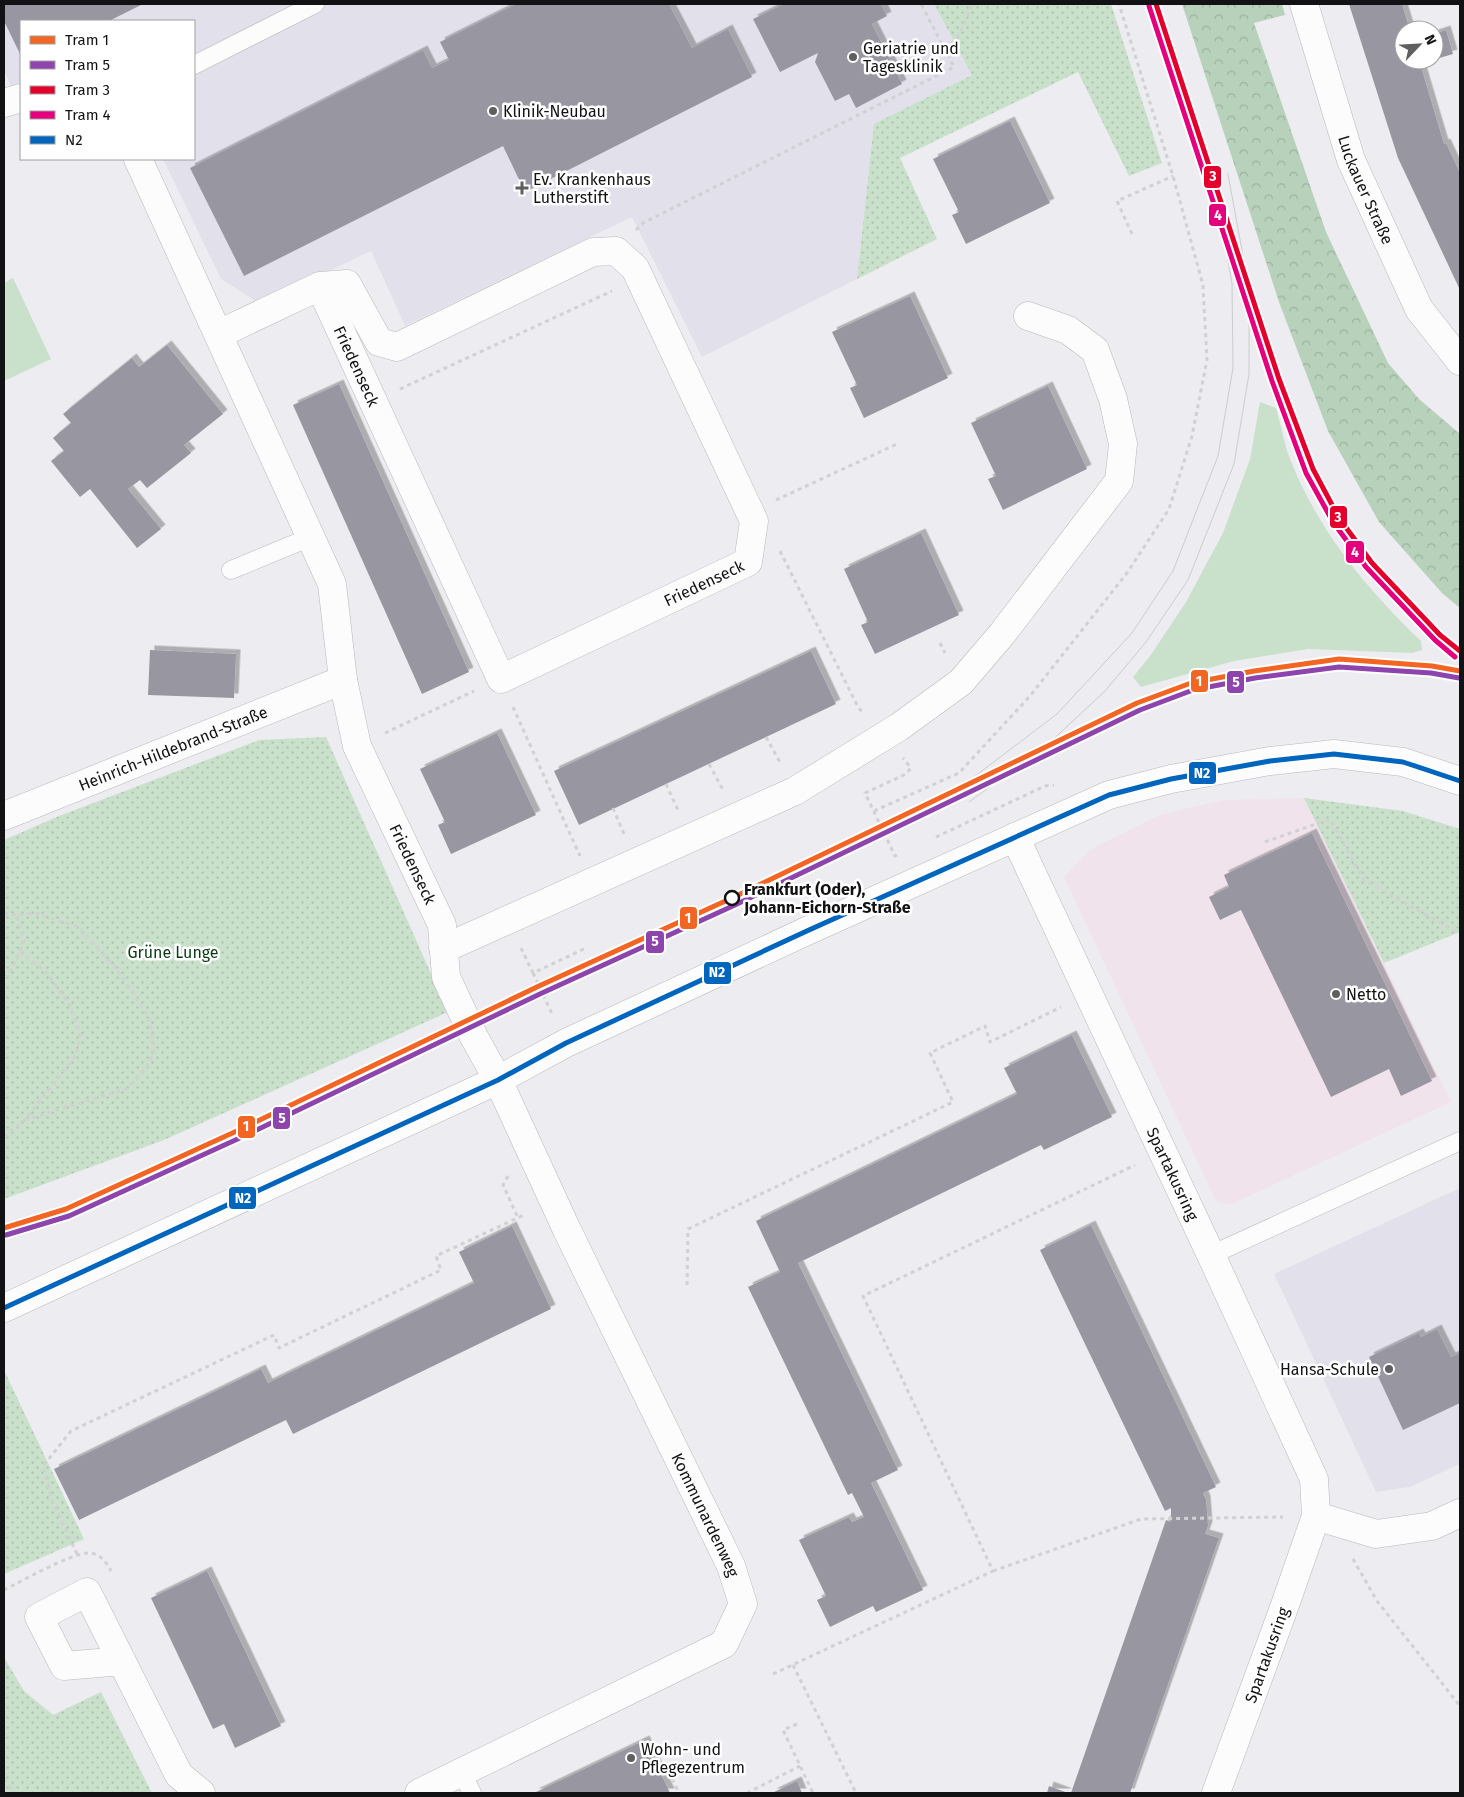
<svg xmlns="http://www.w3.org/2000/svg" width="1464" height="1797" font-family="'Fira Sans',sans-serif">
	<style>
		.commercial { fill: #f0e3ec }
		.built { fill: #e2e1eb }
		.grass { fill: #c9e0cb }
		.forest { fill: url(#forest-crowns) }
		.park { fill: url(#park-dots) }
		.building { fill: #9896a1; filter: url(#shadow) }
		.lines { fill: none; stroke-linecap: round; stroke-linejoin: round }
		.service-casing { stroke: #b8b8bb; stroke-width: 19 }
		.minor-casing { stroke: #b8b8bb; stroke-width: 29 }
		.path { stroke: #d1d1d2; stroke-width: 3; stroke-dasharray: 4 4; stroke-linecap: butt }
		.service { stroke: #fcfcfd; stroke-width: 18 }
		.minor { stroke: #fcfcfd; stroke-width: 28 }
		.tram { stroke: #cccccd; stroke-width: 1 }
		.bus-1-casing { stroke: #fff; stroke-width: 9 }
		.bus-1 { stroke: #0065bd; stroke-width: 5 }
		.tram-1-casing { stroke: #fff; stroke-width: 9 }
		.tram-2-casing { stroke: #fff; stroke-width: 9 }
		.tram-3-casing { stroke: #fff; stroke-width: 9 }
		.tram-4-casing { stroke: #fff; stroke-width: 9 }
		.tram-1 { stroke: #f26522; stroke-width: 5 }
		.tram-2 { stroke: #8e44ad; stroke-width: 5 }
		.tram-3 { stroke: #e4002b; stroke-width: 5 }
		.tram-4 { stroke: #e5007d; stroke-width: 5 }
		.poi-dot { fill: #5f5f61; stroke: #fff; stroke-width: 2 }
		.stop-dot { fill: #fff; stroke: #121214; stroke-width: 2.5 }
		.labels { text-anchor: middle; dominant-baseline: central; stroke-width: 5; stroke-linejoin: round; paint-order: stroke }
		.poi-label { font-size: 16px; fill: #121214; stroke: #fff; text-anchor: start }
		.street-label { font-size: 16px; fill: #121214; stroke: #fff }
		.stop-label { font-size: 16px; font-weight: bold; fill: #121214; stroke: #fff; text-anchor: start }
		.park-label { font-size: 16px; fill: #073b10; stroke: #fff }
		.line-badge { stroke: #fff; stroke-width: 2 }
		.badge-label { font-size: 14px; text-anchor: middle; font-weight: bold; fill: #fff }
	</style>
	<defs>
		<pattern id="forest-crowns" width="20" height="18" patternUnits="userSpaceOnUse" patternTransform="scale(1.25)"><rect width="20" height="18" fill="#b7d1ba"/><path d="M2 6a3 3 0 1 1 6 0M12 15a3 3 0 1 1 6 0" fill="none" stroke="#9cb29f"/></pattern>
		<pattern id="park-dots" width="8" height="8" patternUnits="userSpaceOnUse" patternTransform="scale(1.25)"><rect width="8" height="8" fill="#c9e0cb"/><path d="M2 2h.1M6 6h.1" fill="none" stroke="#acbfad" stroke-width="1.8" stroke-linecap="round"/></pattern>
		<filter id="shadow"><feDropShadow dx="4.5" dy="-4.5" stdDeviation="0" flood-color="#0004"/></filter>
	</defs>
	<rect width="100%" height="100%" fill="#ededf1"/>
	<path class="commercial" d="M 1304,798 L 1451,1102 L 1230,1205 L 1216,1201 L 1064,877 L 1091,849 L 1160,815 L 1223,800 Z"/>
	<path class="built" d="M 4,4 L 934,4 L 972,75 L 874,125 L 857,279 L 702,357 L 632,217 L 405,326 L 371,251 L 260,304 L 221,279 L 163,159 L 194,159 L 194,21 L 21,21 L 21,87 L 13,90 L 4,71 Z
		M 1460,1188 L 1460,1464 L 1410,1487 L 1376,1492 L 1274,1274 Z"/>
	<path class="grass" d="M 13,278 L 51,359 L 4,381 L 4,283 Z
		M 1260,402 L 1276,408 C 1281,425 1284,443 1290,459 C 1319,532 1366,588 1421,641 L 1422,650 L 1412,653 L 1308,649 L 1234,661 L 1141,687 L 1133,677 L 1150,656 L 1186,602 L 1223,533 L 1250,459 Z"/>
	<path class="forest" d="M 1182,4 L 1282,4 L 1285,15 L 1254,23 L 1326,232 L 1388,363 L 1419,399 L 1460,434 L 1460,608 L 1442,593 L 1379,522 L 1328,431 L 1279,302 Z"/>
	<path class="park" d="M 934,4 L 1111,4 L 1162,163 L 1129,176 L 1078,72 L 900,158 L 937,239 L 857,279 L 874,124 L 972,75 Z
		M 326,737 L 448,1012 L 164,1140 L 4,1199 L 4,840 L 59,816 L 259,740 Z
		M 1304,798 L 1403,811 L 1460,829 L 1460,932 L 1384,963 Z
		M 4,1370 L 84,1539 L 4,1574 Z
		M 4,1657 L 24,1691 L 53,1715 L 101,1692 L 152,1793 L 4,1793 Z"/>
	<path class="building" d="M 4,4 L 140,4 L 141,5 L 109,21 L 21,21 L 21,56 L 4,21 Z
		M 516,4 L 669,4 L 692,48 L 728,29 L 752,77 L 525,192 L 503,146 L 244,276 L 190,168 L 423,50 L 432,68 L 449,60 L 440,42 Z
		M 784,4 L 881,4 L 887,16 L 872,24 L 902,84 L 856,108 L 849,94 L 835,101 L 815,62 L 818,53 L 780,72 L 753,19 Z
		M 1349,4 L 1402,4 L 1410,30 L 1404,30 L 1404,60 L 1419,60 L 1444,144 L 1446,143 L 1460,173 L 1460,290 L 1398,158 Z
		M 1446,30 L 1453,54 L 1436,59 L 1434,53 L 1434,34 Z
		M 1010,121 L 1050,203 L 966,244 L 952,215 L 959,212 L 933,159 Z
		M 910,296 L 948,378 L 864,418 L 850,388 L 857,385 L 832,332 Z
		M 167,345 L 223,414 L 184,445 L 191,453 L 147,488 L 140,480 L 128,489 L 161,529 L 137,548 L 90,489 L 80,497 L 51,461 L 64,451 L 53,438 L 71,423 L 63,414 L 132,358 L 139,367 Z
		M 339,384 L 469,672 L 422,694 L 293,405 Z
		M 1048,386 L 1087,469 L 1003,510 L 988,479 L 996,476 L 971,423 Z
		M 921,533 L 959,615 L 875,654 L 861,625 L 868,622 L 844,569 Z
		M 150,650 L 236,654 L 234,698 L 148,695 Z
		M 811,651 L 836,704 L 579,825 L 554,771 Z
		M 497,733 L 536,815 L 451,854 L 438,825 L 445,822 L 420,769 Z
		M 1312,833 L 1432,1081 L 1401,1096 L 1389,1069 L 1331,1097 L 1241,910 L 1220,920 L 1209,897 L 1229,887 L 1224,875 Z
		M 1072,1035 L 1112,1117 L 1044,1150 L 1041,1145 L 798,1263 L 898,1470 L 871,1483 L 923,1590 L 876,1612 L 873,1606 L 830,1627 L 817,1600 L 826,1596 L 799,1540 L 849,1517 L 852,1522 L 864,1517 L 852,1493 L 848,1495 L 748,1287 L 780,1272 L 756,1221 L 1017,1094 L 1004,1068 Z
		M 1091,1225 L 1216,1487 L 1203,1493 L 1206,1500 L 1208,1526 L 1205,1534 L 1219,1538 L 1130,1793 L 1071,1793 L 1166,1520 L 1171,1522 L 1171,1508 L 1165,1511 L 1040,1250 Z
		M 512,1226 L 551,1309 L 293,1434 L 286,1420 L 79,1520 L 54,1469 L 261,1369 L 268,1383 L 474,1283 L 459,1252 Z
		M 1437,1329 L 1451,1357 L 1460,1353 L 1460,1403 L 1403,1430 L 1369,1357 L 1419,1333 L 1421,1337 Z
		M 207,1571 L 281,1726 L 235,1748 L 224,1724 L 213,1729 L 151,1598 Z
		M 645,1740 L 670,1793 L 534,1793 Z
		M 797,1781 L 802,1793 L 772,1793 Z
		M 1049,1786 L 1068,1793 L 1047,1793 Z"/>
	<g class="lines">
		<g class="service-casing">
			<path id="service" d="M 194,65 L 315,4
				M 231,570 L 311,537
				M 1211,1255 L 1460,1141
				M 462,1773 L 472,1793"/>
		</g>
		<g class="minor-casing">
			<g id="minor">
				<path id="s1" d="M 1304,4 L 1351,160 L 1419,309 L 1460,361"/>
				<path d="M 4,103 L 21,98"/>
				<path id="s2" d="M 138,159 L 332,584 L 343,680 L 357,746 L 442,925 L 446,977 L 474,1037 L 498,1080 L 567,1230 L 731,1566 L 743,1604 L 724,1644 L 419,1793"/>
				<path id="s3" d="M 219,334 L 320,286 L 501,679 L 748,562 L 754,521 L 635,268 L 616,251 L 593,252 L 397,347 L 379,342 L 347,284 L 320,286"/>
				<path id="s4" d="M 4,816 L 343,680"/>
				<path id="s5" d="M 1015,837 L 1211,1255 L 1314,1479 L 1316,1516 L 1285,1605 L 1216,1793"/>
				<path d="M 443,947 L 452,945 L 795,791 L 899,727 L 961,682 L 1002,634 L 1119,481 L 1123,444 L 1113,399 L 1095,350 L 1068,330 L 1028,316"/>
				<path d="M 4,1308 L 498,1080 L 566,1043 L 809,930 L 1109,795 L 1171,779 L 1270,761 L 1334,754 L 1403,762 L 1460,781"/>
				<path d="M 1316,1516 L 1376,1534 L 1432,1526 L 1460,1513"/>
				<path d="M 122,1661 L 64,1666 L 39,1617 L 87,1592 L 179,1775 L 201,1793"/>
			</g>
		</g>
		<path class="path" d="M 946,50 L 959,34 L 973,4
			M 636,230 L 643,223 L 954,67 L 921,4
			M 1132,234 L 1117,201 L 1173,176
			M 400,389 L 612,291
			M 776,500 L 897,444
			M 780,551 L 858,707 L 864,714
			M 940,643 L 945,653
			M 513,707 L 580,856
			M 385,733 L 474,691
			M 766,737 L 781,764
			M 709,764 L 723,790
			M 666,784 L 678,810
			M 613,808 L 624,834
			M 874,811 L 959,773 L 1030,696 L 1127,573 L 1169,509 L 1192,436 L 1207,360 L 1203,285 L 1173,176 L 1119,4
			M 936,837 L 1045,786 L 1054,785
			M 1265,842 L 1330,819 L 1364,880 L 1460,934
			M 897,855 L 895,856 L 865,793 L 906,774 L 911,768 L 903,758
			M 4,913 L 16,915 L 35,913 L 78,927 L 115,967 L 149,1018 L 155,1048 L 147,1067 L 126,1089 L 25,1120
			M 521,948 L 533,973 L 586,948
			M 533,973 L 553,1016
			M 4,978 L 13,967 L 24,941 L 16,915
			M 4,1137 L 25,1120 L 76,1055 L 80,1034 L 71,1007 L 47,973 L 20,951
			M 508,1176 L 503,1185 L 518,1218
			M 687,1285 L 688,1229 L 953,1102 L 930,1053 L 985,1026 L 990,1042 L 1061,1007
			M 77,1554 L 52,1500 L 43,1466 L 71,1431 L 274,1335 L 279,1348 L 441,1270 L 436,1256 L 526,1214
			M 1353,1559 L 1377,1601 L 1460,1706
			M 993,1571 L 1141,1519 L 1283,1517
			M 4,1590 C 22,1581 71,1553 89,1553 C 100,1553 106,1562 111,1571
			M 793,1665 L 856,1793
			M 773,1674 L 993,1571 L 863,1296 L 1135,1165
			M 797,1724 L 783,1730 L 813,1793
			M 661,1775 L 669,1772 L 679,1793
			M 4,1779 L 14,1793
			M 747,1793 L 800,1766"/>
		<use href="#service" class="service"/>
		<use href="#minor" class="minor"/>
		<path class="tram" d="M 962,786 L 1057,714 L 1132,633 L 1173,571 L 1218,456 L 1233,368 L 1232,283 L 1212,173
			M 969,802 L 1045,747 L 1105,691 L 1146,642 L 1188,580 L 1234,464 L 1249,374 L 1249,289 L 1228,174"/>
		<g class="bus-1-casing">
			<path id="bus-1" d="M 4,1308 L 498,1080 L 566,1043 L 809,930 L 1109,795 L 1171,779 L 1270,761 L 1334,754 L 1403,762 L 1460,781"/>
		</g>
		<use href="#bus-1" class="bus-1"/>
		<g class="tram-1-casing">
			<path id="tram-1" d="M 4,1228 L 66,1209 L 239,1130 L 539,986 L 732,898 L 1137,703 L 1191,683 L 1254,671 L 1339,659 L 1432,666 L 1460,671"/>
		</g>
		<g class="tram-2-casing">
			<path id="tram-2" d="M 6,1235 L 69,1216 L 242,1137 L 542,993 L 735,905 L 1140,710 L 1193,690 L 1255,678 L 1339,667 L 1431,673 L 1459,678"/>
		</g>
		<g class="tram-3-casing">
			<path id="tram-3" d="M 1156,4 L 1279,379 L 1313,469 L 1339,518 L 1372,563 L 1440,635 L 1460,651"/>
		</g>
		<g class="tram-4-casing">
			<path id="tram-4" d="M 1149,6 L 1272,381 L 1306,473 L 1333,522 L 1366,567 L 1435,640 L 1455,657"/>
		</g>
		<use href="#tram-1" class="tram-1"/>
		<use href="#tram-2" class="tram-2"/>
		<use href="#tram-3" class="tram-3"/>
		<use href="#tram-4" class="tram-4"/>
	</g>
	<g class="poi-dot">
		<circle cx="853" cy="57" r="5"/>
		<circle cx="493" cy="111" r="5"/>
		<path d="M519.5 180.5h5v5h5v5h-5v5h-5v-5h-5v-5h5z"/>
		<circle cx="1336" cy="994" r="5"/>
		<circle cx="1389" cy="1369" r="5"/>
		<circle cx="631" cy="1758" r="5"/>
	</g>
	<circle class="stop-dot" cx="732" cy="898" r="7"/>
	<g class="labels">
		<g class="poi-label">
			<text x="863" y="48">Geriatrie und<tspan x="863" dy="18">Tagesklinik</tspan></text>
			<text x="503" y="111">Klinik-Neubau</text>
			<text x="533" y="179">Ev. Krankenhaus<tspan x="533" dy="18">Lutherstift</tspan></text>
			<text x="1346" y="994">Netto</text>
			<text x="1379" y="1369" text-anchor="end">Hansa-Schule</text>
			<text x="641" y="1749">Wohn- und<tspan x="641" dy="18">Pflegezentrum</tspan></text>
		</g>
		<g class="street-label">
			<text stroke="none"><textPath href="#s1" startOffset="196">Luckauer Straße</textPath></text>
			<text stroke="none"><textPath href="#s3" startOffset="200">Friedenseck</textPath></text>
			<text stroke="none"><textPath href="#s3" startOffset="769">Friedenseck</textPath></text>
			<text stroke="none"><textPath href="#s4" startOffset="182">Heinrich-Hildebrand-Straße</textPath></text>
			<text stroke="none"><textPath href="#s2" startOffset="762">Friedenseck</textPath></text>
			<text stroke="none"><textPath href="#s5" startOffset="372">Spartakusring</textPath></text>
			<text stroke="none"><textPath href="#s2" startOffset="1479">Kommunardenweg</textPath></text>
			<text transform="translate(1267 1655) rotate(-70)">Spartakusring</text>
		</g>
		<g class="stop-label">
			<text x="744" y="889">Frankfurt (Oder),<tspan x="744" dy="18">Johann-Eichorn-Straße</tspan></text>
		</g>
		<g class="park-label">
			<text x="173" y="952">Grüne Lunge</text>
		</g>
	</g>
	<g class="line-badge">
		<rect x="1203" y="165" width="19" height="24" rx="5" fill="#e4002b"/>
		<rect x="1208" y="203" width="19" height="24" rx="5" fill="#e5007d"/>
		<rect x="1329" y="505" width="19" height="24" rx="5" fill="#e4002b"/>
		<rect x="1345" y="540" width="20" height="24" rx="5" fill="#e5007d"/>
		<rect x="1190" y="669" width="19" height="24" rx="5" fill="#f26522"/>
		<rect x="1226" y="670" width="19" height="24" rx="5" fill="#8e44ad"/>
		<rect x="1188" y="761" width="29" height="24" rx="5" fill="#0065bd"/>
		<rect x="679" y="906" width="19" height="24" rx="5" fill="#f26522"/>
		<rect x="645" y="930" width="20" height="24" rx="5" fill="#8e44ad"/>
		<rect x="703" y="961" width="29" height="24" rx="5" fill="#0065bd"/>
		<rect x="272" y="1106" width="19" height="24" rx="5" fill="#8e44ad"/>
		<rect x="237" y="1115" width="19" height="24" rx="5" fill="#f26522"/>
		<rect x="228" y="1186" width="29" height="24" rx="5" fill="#0065bd"/>
	</g>
	<g class="badge-label">
		<text x="1213" y="181">3</text>
		<text x="1218" y="220">4</text>
		<text x="1338" y="522">3</text>
		<text x="1355" y="557">4</text>
		<text x="1199" y="686">1</text>
		<text x="1236" y="687">5</text>
		<text x="1202" y="778">N2</text>
		<text x="688" y="923">1</text>
		<text x="655" y="946">5</text>
		<text x="717" y="977">N2</text>
		<text x="282" y="1123">5</text>
		<text x="246" y="1131">1</text>
		<text x="243" y="1203">N2</text>
	</g>
	<rect width="1464" height="1797" fill="none" stroke="#121214" stroke-width="10"/>
	<rect x="20" y="20" width="175" height="140" fill="#ffffff" stroke="#a0a0a1"/>
	<rect x="30" y="36" width="25" height="8" fill="#f26522" stroke="#a0a0a1"/>
	<text x="65" y="45" font-size="15" fill="#121214">Tram 1</text>
	<rect x="30" y="61" width="25" height="8" fill="#8e44ad" stroke="#a0a0a1"/>
	<text x="65" y="70" font-size="15" fill="#121214">Tram 5</text>
	<rect x="30" y="86" width="25" height="8" fill="#e4002b" stroke="#a0a0a1"/>
	<text x="65" y="95" font-size="15" fill="#121214">Tram 3</text>
	<rect x="30" y="111" width="25" height="8" fill="#e5007d" stroke="#a0a0a1"/>
	<text x="65" y="120" font-size="15" fill="#121214">Tram 4</text>
	<rect x="30" y="136" width="25" height="8" fill="#0065bd" stroke="#a0a0a1"/>
	<text x="65" y="145" font-size="15" fill="#121214">N2</text>
	<g transform="translate(1419 45) rotate(65)"><circle r="24" fill="#ffffff" stroke="#a0a0a1"/>
	<path d="M0-4L9 19L0 12L-9 19Z" fill="#5f5f61"/>
	<text y="-8" font-size="14" font-weight="bold" text-anchor="middle" fill="#121214">N</text>
	</g>
</svg>
